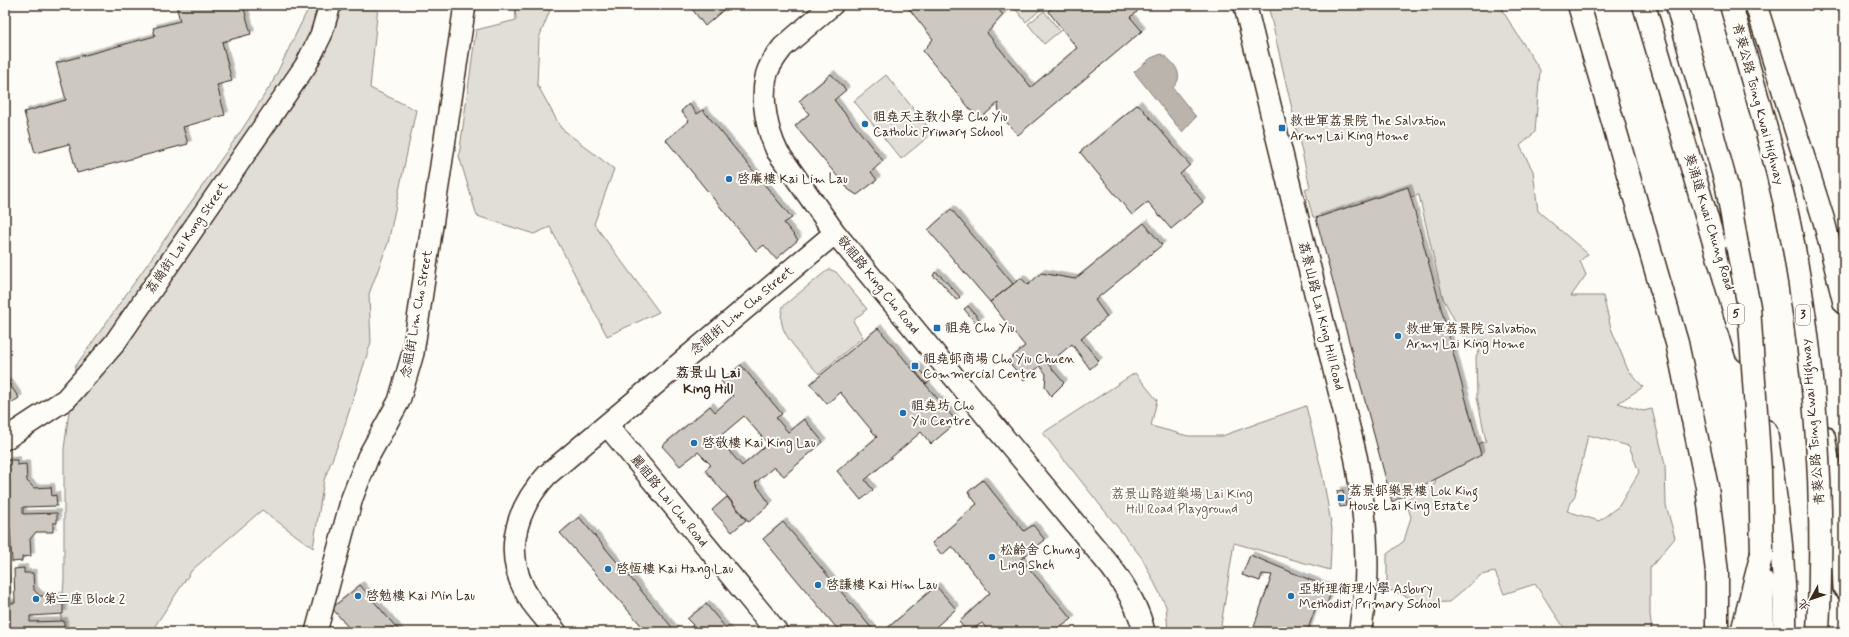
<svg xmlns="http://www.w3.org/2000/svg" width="1849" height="637" font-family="Mynerve,'LXGW WenKai TC',sans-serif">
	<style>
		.green { fill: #e1ded7; stroke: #8e847a; fill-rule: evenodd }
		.water { fill: #bbb4ad; stroke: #887d74 }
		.building { fill: #cdc8c2; stroke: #3b2a1e; fill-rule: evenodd; filter: url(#shadow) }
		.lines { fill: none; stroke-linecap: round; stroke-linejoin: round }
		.minor-casing { stroke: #3b2a1e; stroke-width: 24 }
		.major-casing { stroke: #3b2a1e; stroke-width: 25 }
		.highway-casing { stroke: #3b2a1e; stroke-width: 25 }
		.minor { stroke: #fdfcf7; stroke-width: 21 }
		.major { stroke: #fdfcf7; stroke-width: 22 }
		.highway { stroke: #fdfcf7; stroke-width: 22 }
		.highway-bridge-casing { stroke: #3b2a1e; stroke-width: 25; stroke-linecap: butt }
		.highway-bridge { stroke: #fdfcf7; stroke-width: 22 }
		.poi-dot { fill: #1f6fb2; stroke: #fdfcf7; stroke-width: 1.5 }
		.labels { text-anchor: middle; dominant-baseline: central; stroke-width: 4; stroke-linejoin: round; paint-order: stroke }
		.shield { fill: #fdfcf7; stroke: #75695f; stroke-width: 1 }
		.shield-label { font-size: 12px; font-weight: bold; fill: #3b2a1e }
		.street-label { font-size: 13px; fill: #3b2a1e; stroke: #fdfcf7 }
		.poi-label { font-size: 13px; fill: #3b2a1e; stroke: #fdfcf7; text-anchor: start }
		.park-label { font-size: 13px; fill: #64574c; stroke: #fdfcf7 }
		.neighbourhood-label { font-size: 14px; font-weight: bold; fill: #3b2a1e; stroke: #fdfcf7 }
	</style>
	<defs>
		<filter id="shadow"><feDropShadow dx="3.5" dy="-3.5" stdDeviation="0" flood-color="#0004"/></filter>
	</defs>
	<rect width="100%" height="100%" fill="#fdfcf7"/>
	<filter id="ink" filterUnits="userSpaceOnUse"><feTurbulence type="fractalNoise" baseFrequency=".025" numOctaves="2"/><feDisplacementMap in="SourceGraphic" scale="8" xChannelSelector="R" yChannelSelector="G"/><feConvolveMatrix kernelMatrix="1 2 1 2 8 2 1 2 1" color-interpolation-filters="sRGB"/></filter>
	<g filter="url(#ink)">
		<path class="green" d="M 310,5 L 378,5 L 370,88 L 416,110 L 388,243 L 369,294 L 371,342 L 341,437 L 324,480 L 313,548 L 262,510 L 192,570 L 151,632 L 60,632 L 64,580 L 64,449 L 75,367 L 243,128 L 272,83 Z
			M 515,5 L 552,5 L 539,38 L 537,84 L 561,128 L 614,169 L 594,224 L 659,312 L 607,336 L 550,227 L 534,234 L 477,216 L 459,156 L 476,30 L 516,20 Z
			M 1012,5 L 1046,5 L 1026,22 Z
			M 1268,5 L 1282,5 L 1284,10 L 1362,5 L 1503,5 L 1502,10 L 1540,70 L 1535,132 L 1520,146 L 1533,171 L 1538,211 L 1588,254 L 1580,261 L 1586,275 L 1571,296 L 1603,296 L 1611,328 L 1628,370 L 1643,387 L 1618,403 L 1643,411 L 1652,409 L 1665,464 L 1666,505 L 1675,538 L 1650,568 L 1650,615 L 1652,632 L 1567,632 L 1535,584 L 1504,594 L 1495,572 L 1481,575 L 1449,602 L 1424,603 L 1387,589 L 1387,554 L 1404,541 L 1411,517 L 1405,500 L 1435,484 L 1438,457 L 1486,441 L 1477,397 L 1476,357 L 1485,340 L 1466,342 L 1443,298 L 1419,195 L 1327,218 L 1313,217 L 1305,189 L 1310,187 ZM 1588,435 L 1629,446 L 1639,472 L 1619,506 L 1599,521 L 1567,511 L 1575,495 Z
			M 1044,11 L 1060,31 L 1044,44 L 1028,24 Z
			M 886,75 L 933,133 L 901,159 L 854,101 Z
			M 829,269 L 836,272 L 867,309 L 853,321 L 863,337 L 819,374 C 808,362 785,340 782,324 C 780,318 782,312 783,306 Z
			M 1135,373 L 1157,400 L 1151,426 L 1188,436 L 1222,436 L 1306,406 L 1323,477 L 1332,529 L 1330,570 L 1234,543 L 1220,632 L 1168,632 L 1166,606 L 1142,558 L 1043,433 Z"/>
		<path class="water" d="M 1161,54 C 1169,58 1181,69 1178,80 C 1177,83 1174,86 1173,88 L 1196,117 L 1182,132 L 1134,72 L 1151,58 Z"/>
		<path class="building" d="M 176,5 L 243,5 L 251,34 L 222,42 L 232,81 L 217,85 L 225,115 L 183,127 L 188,144 L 77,173 L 69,144 L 35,153 L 24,112 L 66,100 L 56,63 L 155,36 L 153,28 L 180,21 Z
			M 689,5 L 729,5 L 705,26 Z
			M 906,5 L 991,5 L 998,9 L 1003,15 L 987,33 L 1031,87 L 1077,48 L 1048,11 L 1055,5 L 1138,5 L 1137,12 L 1130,17 L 1142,31 L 1018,135 L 999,114 L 998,103 L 979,120 L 923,51 L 933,39 Z
			M 831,74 L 846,90 L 834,100 L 883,161 L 871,172 L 877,180 L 857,195 L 849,190 L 795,126 L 809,114 L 799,101 Z
			M 689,104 L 697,114 L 703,110 L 792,218 L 784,223 L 798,240 L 776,259 L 764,245 L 756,251 L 666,140 L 689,121 L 681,111 Z
			M 1138,104 L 1190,165 L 1180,174 L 1203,202 L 1171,229 L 1148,202 L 1132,215 L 1080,152 Z
			M 1408,187 L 1481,455 L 1392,502 L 1316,218 Z
			M 951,209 L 1013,284 L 990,302 L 928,230 Z
			M 1144,223 L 1162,245 L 1095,300 L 1107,317 L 1081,339 L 1099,361 L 1090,369 L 1072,344 L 1048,364 L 1064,383 L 1051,396 L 1045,387 L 1046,374 L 1040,366 L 1024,380 L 1008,361 L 1025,346 L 990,302 L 1021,278 L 1028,285 L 1041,273 L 1075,279 Z
			M 935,272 L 942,277 L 960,297 L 956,300 L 939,280 L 933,276 Z
			M 968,306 L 980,320 L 976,323 L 964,309 Z
			M 878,328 L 957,422 L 931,444 L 921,432 L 865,480 L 873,490 L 861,500 L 837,471 L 877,437 L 840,392 L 827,404 L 810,384 Z
			M 741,365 L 782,414 L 776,418 L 788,432 L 804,419 L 823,442 L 784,476 L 774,467 L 755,483 L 770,504 L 749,522 L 705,470 L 711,465 L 698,452 L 680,466 L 662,446 L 710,406 L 715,412 L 733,396 L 721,381 ZM 744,416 L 768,444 L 742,466 L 718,438 Z
			M 916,365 L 930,381 L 926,384 L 913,368 Z
			M 8,382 L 19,398 L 5,407 L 5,384 Z
			M 7,460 L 17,460 L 17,465 L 26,464 L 27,481 L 34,488 L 51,487 L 52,496 L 56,495 L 57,506 L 23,507 L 23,514 L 57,513 L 57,523 L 53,523 L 53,532 L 36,532 L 30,539 L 31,556 L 22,557 L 22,561 L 12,562 L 10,528 L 5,528 L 5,494 L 9,494 Z
			M 983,480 L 1024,531 L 1033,525 L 1045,540 L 1021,559 L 1072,619 L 1054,632 L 989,632 L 982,623 L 968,632 L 959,622 L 990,593 L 952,546 L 942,555 L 932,543 L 977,504 L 968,492 Z
			M 1343,490 L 1346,506 L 1340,507 L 1337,491 Z
			M 727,497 L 746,520 L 732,532 L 712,510 Z
			M 579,517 L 654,606 L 676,632 L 647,632 L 560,533 Z
			M 783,522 L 873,630 L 871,632 L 840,632 L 763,539 Z
			M 1250,555 L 1332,589 L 1327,604 L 1318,601 L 1307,632 L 1252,632 L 1272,575 L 1262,574 L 1260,581 L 1242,575 Z
			M 24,568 L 24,573 L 33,573 L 34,590 L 40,596 L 58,595 L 58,604 L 63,604 L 63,614 L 30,616 L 30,622 L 64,621 L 64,631 L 5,632 L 5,569 L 8,603 L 15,603 L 14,569 Z
			M 360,585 L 400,632 L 352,632 L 332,608 Z
			M 936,586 L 956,609 L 930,632 L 883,632 Z
			M 706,604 L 729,632 L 686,632 L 693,625 L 687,619 Z"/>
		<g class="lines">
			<g class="minor-casing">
				<path id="minor" d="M 832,5 L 783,47 C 776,56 768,66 766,77 C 761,101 767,130 777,151 L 835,233 L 1111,567 C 1126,587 1139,608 1144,632
					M 1756,5 L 1824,221 L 1844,303
					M 607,425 L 777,632
					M 1824,436 C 1833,486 1843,538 1844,588
					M 5,439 L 66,399 L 114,344 L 306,65 L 321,35 L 330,5
					M 316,632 L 352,498 L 368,457 L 399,401 L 413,353 L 465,5
					M 556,632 C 548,622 539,612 531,601 C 502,558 513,512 547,475 L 835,233"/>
			</g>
			<g class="major-casing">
				<path id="major" d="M 1245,5 L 1356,458 C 1363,499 1368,541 1366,583 C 1365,599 1362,616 1360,632"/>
			</g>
			<g class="highway-casing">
				<path id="highway" d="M 1579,5 L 1677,343 L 1707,487 L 1717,572 L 1717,632
					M 1644,5 L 1746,351
					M 1677,5 L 1727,187 L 1737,245
					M 1766,431 C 1776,498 1786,564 1785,632
					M 1762,581 L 1763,632
					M 1742,632 L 1762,553"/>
			</g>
			<use href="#minor" class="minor"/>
			<use href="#major" class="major"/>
			<use href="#highway" class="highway"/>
			<g class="highway-bridge-casing">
				<path id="highway-bridge" d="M 1731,5 C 1753,84 1778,163 1793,243 C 1816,371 1825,503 1818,632
					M 1737,245 L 1749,307 L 1760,471 L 1762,553"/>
			</g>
			<use href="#highway-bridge" class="highway-bridge"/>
		</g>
	</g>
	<g class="poi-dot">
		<circle cx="865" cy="124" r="4"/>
		<rect x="1278" y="124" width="8" height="8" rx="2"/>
		<circle cx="729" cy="179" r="4"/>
		<rect x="933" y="324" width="8" height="8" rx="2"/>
		<circle cx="1398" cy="336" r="4"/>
		<rect x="911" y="362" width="8" height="8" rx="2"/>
		<circle cx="903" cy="413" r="4"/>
		<circle cx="694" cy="443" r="4"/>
		<rect x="1337" y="494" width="8" height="8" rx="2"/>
		<circle cx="992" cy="557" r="4"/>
		<circle cx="608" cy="569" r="4"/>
		<circle cx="818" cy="585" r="4"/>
		<circle cx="358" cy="596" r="4"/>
		<circle cx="1291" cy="596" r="4"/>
		<circle cx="36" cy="599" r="4"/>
	</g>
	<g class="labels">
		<g class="shield">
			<rect x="1728" y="304" width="16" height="20" rx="3"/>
			<rect x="1796" y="305" width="14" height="20" rx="3"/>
		</g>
		<g class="shield-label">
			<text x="1736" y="314">5</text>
			<text x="1803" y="315">3</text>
		</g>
		<g class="street-label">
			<text transform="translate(1758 104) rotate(75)">青葵公路 Tsing Kwai Highway</text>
			<text transform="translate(1709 222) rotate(73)">葵涌道 Kwai Chung Road</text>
			<text transform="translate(187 238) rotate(-55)">荔崗街 Lai Kong Street</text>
			<text transform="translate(878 285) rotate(51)">敬祖路 King Cho Road</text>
			<text transform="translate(742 311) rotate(-40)">念祖街 Lim Cho Street</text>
			<text transform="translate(417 314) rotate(-80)">念祖街 Lim Cho Street</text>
			<text transform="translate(1321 316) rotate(76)">荔景山路 Lai King Hill Road</text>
			<text transform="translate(1813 422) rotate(-95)">青葵公路 Tsing Kwai Highway</text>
			<text transform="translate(669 501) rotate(51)">麗祖路 Lai Cho Road</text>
		</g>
		<g class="poi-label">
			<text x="873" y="117">祖堯天主教小學 Cho Yiu<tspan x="873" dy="15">Catholic Primary School</tspan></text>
			<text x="1290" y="121">救世軍荔景院 The Salvation<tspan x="1290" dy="15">Army Lai King Home</tspan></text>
			<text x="737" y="179">啓廉樓 Kai Lim Lau</text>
			<text x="945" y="328">祖堯 Cho Yiu</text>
			<text x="1406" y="329">救世軍荔景院 Salvation<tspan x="1406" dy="15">Army Lai King Home</tspan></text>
			<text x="923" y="359">祖堯邨商場 Cho Yiu Chuen<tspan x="923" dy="15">Commercial Centre</tspan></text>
			<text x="911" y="406">祖堯坊 Cho<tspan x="911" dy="15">Yiu Centre</tspan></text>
			<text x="702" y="443">啓敬樓 Kai King Lau</text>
			<text x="1349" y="491">荔景邨樂景樓 Lok King<tspan x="1349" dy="15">House Lai King Estate</tspan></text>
			<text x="1000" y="550">松齡舍 Chung<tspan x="1000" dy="15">Ling Sheh</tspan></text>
			<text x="616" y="569">啓恆樓 Kai Hang Lau</text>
			<text x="826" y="585">啓謙樓 Kai Him Lau</text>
			<text x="1299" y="589">亞斯理衛理小學 Asbury<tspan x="1299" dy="15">Methodist Primary School</tspan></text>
			<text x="366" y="596">啓勉樓 Kai Min Lau</text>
			<text x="44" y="599">第二座 Block 2</text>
		</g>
		<g class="park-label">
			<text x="1182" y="494">荔景山路遊樂場 Lai King<tspan x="1182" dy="15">Hill Road Playground</tspan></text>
		</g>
		<g class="neighbourhood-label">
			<text x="708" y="373">荔景山 Lai<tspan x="708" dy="16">King Hill</tspan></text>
		</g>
	</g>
	<rect width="1849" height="637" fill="none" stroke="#fdfcf7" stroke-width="20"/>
	<rect x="10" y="10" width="1829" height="617" fill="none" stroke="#3b2a1e" stroke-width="1.5" filter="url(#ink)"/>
	<g transform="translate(1811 599) rotate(230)" stroke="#fdfcf7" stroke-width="3" paint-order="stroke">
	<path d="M0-3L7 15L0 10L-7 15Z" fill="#3b2a1e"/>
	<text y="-6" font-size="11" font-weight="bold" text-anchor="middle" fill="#3b2a1e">北</text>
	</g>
</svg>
